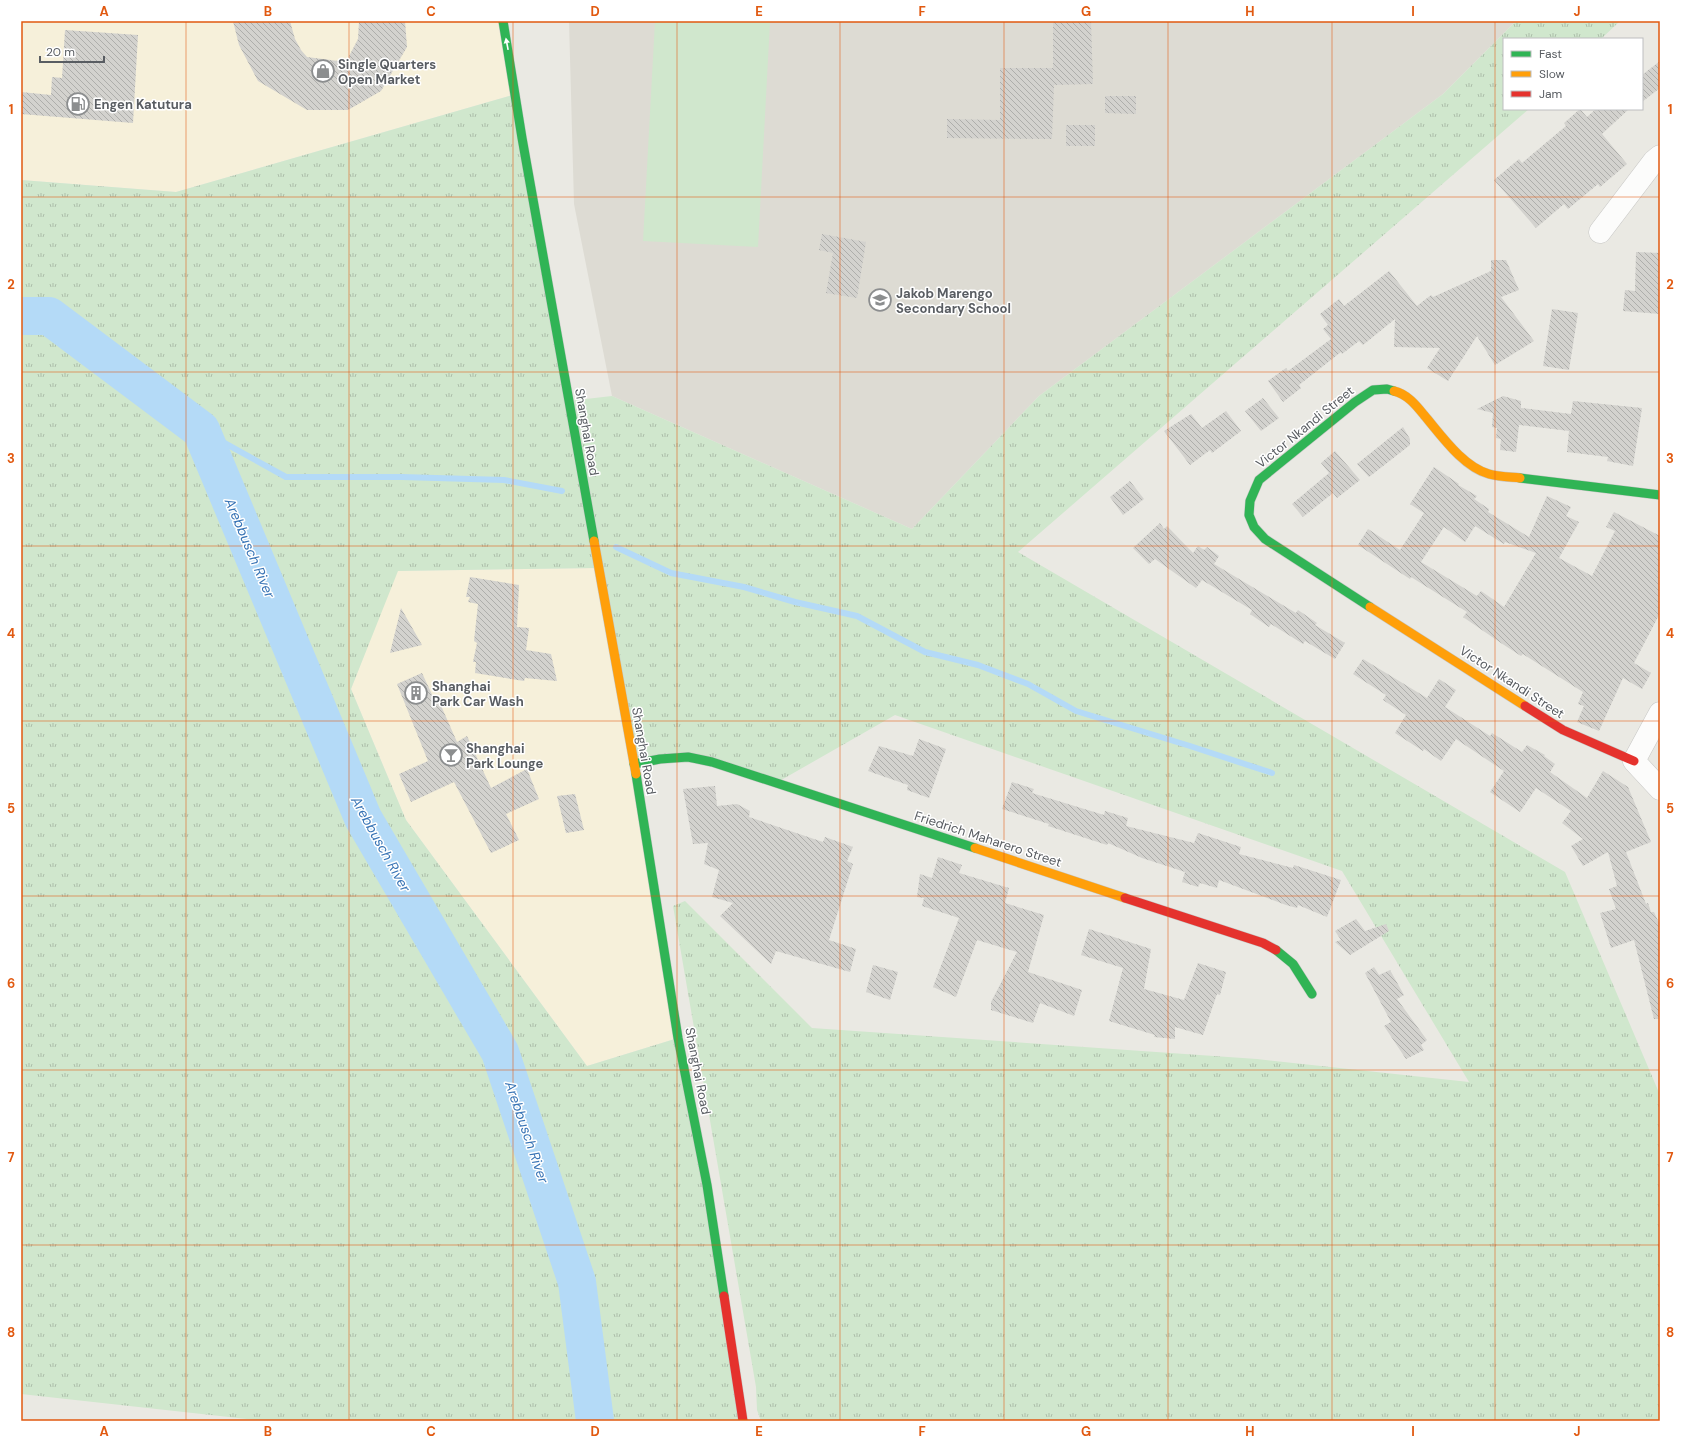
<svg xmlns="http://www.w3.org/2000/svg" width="1681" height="1442" font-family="'DM Sans',sans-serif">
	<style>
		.commercial { fill: #f6f0da }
		.education { fill: #dddbd3 }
		.grass { fill: url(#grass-tufts) }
		.pitch { fill: #d0e7cd }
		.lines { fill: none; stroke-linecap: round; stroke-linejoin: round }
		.stream { stroke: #b4daf7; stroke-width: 6 }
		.river { stroke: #b4daf7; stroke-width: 38 }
		.building { fill: url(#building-back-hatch); fill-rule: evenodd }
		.street-casing { stroke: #c6c6c4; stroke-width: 23 }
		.fast-casing { stroke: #c6c7c5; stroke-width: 10 }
		.slow-casing { stroke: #c6c7c5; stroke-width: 10 }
		.jam-casing { stroke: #c6c7c5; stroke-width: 10 }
		.street { stroke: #fcfcfb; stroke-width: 22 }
		.fast { stroke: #30b455; stroke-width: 9 }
		.slow { stroke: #ff9f0a; stroke-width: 9 }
		.jam { stroke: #e5322d; stroke-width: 9 }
		.oneway { fill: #fff }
		.grid { fill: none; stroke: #e15910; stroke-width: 1; stroke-opacity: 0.55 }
		.labels { text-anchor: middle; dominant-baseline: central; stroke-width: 3; stroke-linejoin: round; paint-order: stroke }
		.poi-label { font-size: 13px; font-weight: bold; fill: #595d62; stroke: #fff; text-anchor: start }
		.street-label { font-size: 13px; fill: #595d62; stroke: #fff }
		.water-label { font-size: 14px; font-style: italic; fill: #3874b5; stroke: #fff }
		.neatline { fill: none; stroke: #e15910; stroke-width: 1.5 }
		.grid-label { font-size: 13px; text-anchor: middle; font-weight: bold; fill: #e15910 }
	</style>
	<defs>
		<pattern id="grass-tufts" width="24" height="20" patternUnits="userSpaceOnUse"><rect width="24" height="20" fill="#d0e7cd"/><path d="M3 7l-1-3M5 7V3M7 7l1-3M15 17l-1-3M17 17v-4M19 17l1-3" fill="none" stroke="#acbeaa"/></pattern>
		<pattern id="building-back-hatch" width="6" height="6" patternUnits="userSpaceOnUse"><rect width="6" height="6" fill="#d3d2ce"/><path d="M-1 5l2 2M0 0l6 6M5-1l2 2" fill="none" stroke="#aeaeab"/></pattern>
	</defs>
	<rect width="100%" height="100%" fill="#eae9e3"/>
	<path class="commercial" d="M 21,21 L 503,21 L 516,94 L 176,192 L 21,180 Z
		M 598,568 L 678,1038 L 587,1066 L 406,820 L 351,689 L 397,571 Z"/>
	<path class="education" d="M 569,21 L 1516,21 L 1443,94 L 1039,396 L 912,529 L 612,396 L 574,204 Z"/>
	<path class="grass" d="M 1516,21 L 1620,21 L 1601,39 L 1504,39 L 1504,109 L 1529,109 L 1018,552 L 1565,872 L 1660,1095 L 1660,1421 L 761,1421 L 757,1410 L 756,1387 L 673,906 L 685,901 L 812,1028 L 1257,1059 L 1469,1082 L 1342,871 L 895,715 L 776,783 L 712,762 L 634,764 L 598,568 L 398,571 L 351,689 L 406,820 L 587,1066 L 678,1038 L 743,1421 L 595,1421 L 577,1282 L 500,1052 L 363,818 L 201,430 L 49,316 L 21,316 L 21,180 L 176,192 L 516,94 L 568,401 L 612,396 L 912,529 L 1039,396 L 1443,94 Z
		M 21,320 L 43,320 L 54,324 L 199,431 L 361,818 L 498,1054 L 544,1190 L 574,1289 L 590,1421 L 266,1421 L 21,1394 Z"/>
	<path class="pitch" d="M 655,21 L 770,22 L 758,247 L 643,241 Z"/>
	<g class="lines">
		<path class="stream" d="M 201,430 L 286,477 L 402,477 L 504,480 L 562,491
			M 616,547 L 671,573 L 744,587 L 795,602 L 857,616 L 925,652 L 978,665 L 1028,684 L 1076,711 L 1190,746 L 1272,773"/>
		<path class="river" d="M 21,316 L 49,316 L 201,430 L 363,818 L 500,1052 L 577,1282 L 595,1421"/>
	</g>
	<path class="building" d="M 233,21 L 290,21 L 295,39 L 301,50 L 307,57 L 346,62 L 358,39 L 359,21 L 405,21 L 407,47 L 381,91 L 348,110 L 307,110 L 258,81 L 239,45 Z
		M 1053,21 L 1091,21 L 1093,84 L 1054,85 L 1052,139 L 947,138 L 947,119 L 1000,120 L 1000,68 L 1053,68 Z
		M 65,30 L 138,35 L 133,123 L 21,114 L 21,92 L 51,95 L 52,77 L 62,78 Z
		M 1660,61 L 1660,88 L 1642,102 L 1642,75 Z
		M 1105,96 L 1136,96 L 1136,114 L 1105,113 Z
		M 1580,109 L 1587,117 L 1596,109 L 1629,109 L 1602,134 L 1627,164 L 1600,187 L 1598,184 L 1568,209 L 1564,204 L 1536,228 L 1494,180 L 1519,159 L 1522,163 L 1566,126 L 1564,123 Z
		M 1066,125 L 1095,125 L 1095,146 L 1066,146 Z
		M 822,234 L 866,242 L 857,298 L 826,293 L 833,253 L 819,250 Z
		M 1636,252 L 1660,253 L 1660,314 L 1623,311 L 1625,290 L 1635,291 Z
		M 1491,260 L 1506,260 L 1519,290 L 1501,297 L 1534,341 L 1495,365 L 1477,336 L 1448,381 L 1427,368 L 1440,348 L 1394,347 L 1395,319 L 1363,345 L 1359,341 L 1342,354 L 1341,352 L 1299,385 L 1301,388 L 1283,402 L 1268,381 L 1286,368 L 1288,371 L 1331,339 L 1323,329 L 1328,325 L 1320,314 L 1339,299 L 1344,306 L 1389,271 L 1417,306 L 1431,295 L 1433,297 L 1491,271 Z
		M 1552,309 L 1578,313 L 1569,370 L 1543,366 Z
		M 1503,396 L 1521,401 L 1521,408 L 1571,414 L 1573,401 L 1642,408 L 1633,466 L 1607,461 L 1608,457 L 1567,452 L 1569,431 L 1519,425 L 1516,452 L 1500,450 L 1501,439 L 1496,438 L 1497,428 L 1492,427 L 1493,413 L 1477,409 Z
		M 1263,398 L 1279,418 L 1261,431 L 1245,411 Z
		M 1226,411 L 1241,431 L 1212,453 L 1210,450 L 1190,465 L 1164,431 L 1191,414 L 1202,428 Z
		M 1403,427 L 1410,439 L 1410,445 L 1369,477 L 1357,464 Z
		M 1335,451 L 1360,480 L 1337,498 L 1333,493 L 1303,517 L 1292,504 L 1329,473 L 1321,463 Z
		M 1434,467 L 1459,484 L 1458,485 L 1477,496 L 1474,499 L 1489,509 L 1488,512 L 1529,537 L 1547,496 L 1571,507 L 1566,516 L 1579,522 L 1559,558 L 1592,576 L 1615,531 L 1606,527 L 1614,512 L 1660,536 L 1660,613 L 1634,663 L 1651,673 L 1642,689 L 1623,678 L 1599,731 L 1577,722 L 1584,706 L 1578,704 L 1583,692 L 1523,654 L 1521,656 L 1501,643 L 1463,617 L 1467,612 L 1411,577 L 1410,579 L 1358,545 L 1368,529 L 1400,550 L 1424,513 L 1410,504 ZM 1475,526 L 1504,544 L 1505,542 L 1536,553 L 1504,607 L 1481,591 L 1477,596 L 1421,562 L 1444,527 L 1465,542 Z
		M 1130,481 L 1144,499 L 1123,515 L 1110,497 Z
		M 1160,523 L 1164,529 L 1167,526 L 1193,553 L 1198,546 L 1204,550 L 1207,547 L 1219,556 L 1214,564 L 1296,613 L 1298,610 L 1317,623 L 1315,625 L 1345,643 L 1335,659 L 1305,641 L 1303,644 L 1271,624 L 1269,627 L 1250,614 L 1252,610 L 1202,580 L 1196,588 L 1155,559 L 1149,564 L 1133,548 Z
		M 470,577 L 519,585 L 517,627 L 529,628 L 526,650 L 551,654 L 557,681 L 525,678 L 524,681 L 475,673 L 476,662 L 473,662 L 477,643 L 474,641 L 478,604 L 468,602 L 470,597 L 466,597 Z
		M 401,608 L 422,645 L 390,653 Z
		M 1363,659 L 1427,698 L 1439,679 L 1456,690 L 1445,707 L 1490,736 L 1492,733 L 1522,752 L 1527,745 L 1545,755 L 1544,756 L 1555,764 L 1550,772 L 1587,798 L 1603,771 L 1628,787 L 1651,842 L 1626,852 L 1646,904 L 1648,903 L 1651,912 L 1654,912 L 1660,925 L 1660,1019 L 1654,1019 L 1634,940 L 1611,948 L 1600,913 L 1616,909 L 1609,889 L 1617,886 L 1608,852 L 1583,866 L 1571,846 L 1583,839 L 1562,823 L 1571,811 L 1536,788 L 1520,812 L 1490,792 L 1504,771 L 1456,739 L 1441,761 L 1424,749 L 1423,751 L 1395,733 L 1406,715 L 1383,700 L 1386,695 L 1353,674 Z
		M 422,673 L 436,703 L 439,701 L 457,742 L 467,736 L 491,788 L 527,769 L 539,799 L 506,814 L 519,840 L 491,853 L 454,782 L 411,802 L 399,774 L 428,761 L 397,684 Z
		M 919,739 L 946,749 L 929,798 L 907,790 L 908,785 L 868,771 L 879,746 L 913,756 Z
		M 1012,782 L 1034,789 L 1032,793 L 1104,815 L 1105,811 L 1128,818 L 1126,826 L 1194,843 L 1198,833 L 1241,847 L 1239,854 L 1293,868 L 1294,865 L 1341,880 L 1327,917 L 1298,905 L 1297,908 L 1286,905 L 1219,880 L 1217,888 L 1200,883 L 1198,887 L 1182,882 L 1185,872 L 1142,858 L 1108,843 L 1107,845 L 1048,826 L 1049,824 L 1002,809 Z
		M 715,786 L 717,806 L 737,804 L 750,811 L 749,817 L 823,842 L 825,837 L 853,847 L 847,861 L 853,864 L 829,940 L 856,949 L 850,972 L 776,951 L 771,964 L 720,916 L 733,903 L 712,897 L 719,870 L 704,864 L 708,843 L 693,844 L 683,789 Z
		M 575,794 L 584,830 L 566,833 L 557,796 Z
		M 938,857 L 962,865 L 959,873 L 1009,888 L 1005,903 L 1044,915 L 1028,972 L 1082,990 L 1074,1016 L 1040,1003 L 1033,1023 L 991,1010 L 991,1002 L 1017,952 L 977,940 L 956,997 L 933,987 L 959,918 L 922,906 L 924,898 L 917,897 L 920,874 L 932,878 Z
		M 1356,919 L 1365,931 L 1386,924 L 1389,931 L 1350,955 L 1335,942 L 1341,940 L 1335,931 Z
		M 1089,929 L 1151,949 L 1144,989 L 1184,1000 L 1198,963 L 1226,972 L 1220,995 L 1217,994 L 1203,1035 L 1175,1027 L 1175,1039 L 1154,1037 L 1155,1035 L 1109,1021 L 1123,968 L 1081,955 Z
		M 873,965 L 898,972 L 890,1000 L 866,992 Z
		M 1374,967 L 1379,975 L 1390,970 L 1404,995 L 1397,999 L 1427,1040 L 1421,1045 L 1424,1050 L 1406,1059 L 1384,1026 L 1391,1022 L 1365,973 Z"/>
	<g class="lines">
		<g class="street-casing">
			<path id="street" d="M 1600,232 L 1654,161 L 1660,156
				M 1660,713 L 1634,761 L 1660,789"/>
		</g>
		<g class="fast-casing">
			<path id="fast" d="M 503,21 L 522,138 L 594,541
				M 1520,478 L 1660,495
				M 1370,607 L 1265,539 L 1254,527 L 1249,515 L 1250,501 L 1259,480 L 1355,402 L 1373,390 L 1387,389 L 1394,391
				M 634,764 L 660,759 L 688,757 L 712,762 L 975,848
				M 636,774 L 678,1038 L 707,1185 L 724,1296
				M 1276,950 L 1293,964 L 1312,994"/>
		</g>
		<g class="slow-casing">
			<path id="slow" d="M 1394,391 C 1407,394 1416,405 1424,415 C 1441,435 1463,467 1489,474 C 1499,477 1510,477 1520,478
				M 594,541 L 636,774
				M 1370,607 L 1525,706
				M 975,848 L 1125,898"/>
		</g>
		<g class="jam-casing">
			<path id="jam" d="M 1525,706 L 1563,730 L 1634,761
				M 1125,898 L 1263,943 L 1276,950
				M 724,1296 L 743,1421"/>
		</g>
		<use href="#street" class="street"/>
		<use href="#fast" class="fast"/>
		<use href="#slow" class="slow"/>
		<use href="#jam" class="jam"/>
	</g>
	<defs><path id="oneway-solid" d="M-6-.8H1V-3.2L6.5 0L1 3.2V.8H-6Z"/></defs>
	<use class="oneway" href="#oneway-solid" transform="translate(507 44) rotate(-101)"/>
	<path class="grid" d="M 186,21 L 186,1421M 349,21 L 349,1421M 513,21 L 513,1421M 677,21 L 677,1421M 840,21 L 840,1421M 1004,21 L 1004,1421M 1168,21 L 1168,1421M 1332,21 L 1332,1421M 1495,21 L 1495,1421M 21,197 L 1660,197M 21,372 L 1660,372M 21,546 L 1660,546M 21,721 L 1660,721M 21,896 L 1660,896M 21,1070 L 1660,1070M 21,1245 L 1660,1245"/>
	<defs>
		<g id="shop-ring" transform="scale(1.15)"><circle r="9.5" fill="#fff" stroke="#8c8e8f" stroke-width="1.5"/><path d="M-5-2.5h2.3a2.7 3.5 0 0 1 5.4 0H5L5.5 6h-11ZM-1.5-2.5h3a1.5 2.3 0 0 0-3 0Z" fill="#8c8e8f"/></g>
		<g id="fuel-ring" transform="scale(1.15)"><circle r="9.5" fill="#fff" stroke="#8c8e8f" stroke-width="1.5"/><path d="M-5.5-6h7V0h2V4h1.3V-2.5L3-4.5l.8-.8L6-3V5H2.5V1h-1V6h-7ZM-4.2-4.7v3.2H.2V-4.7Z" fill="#8c8e8f"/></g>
		<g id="school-ring" transform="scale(1.15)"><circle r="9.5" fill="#fff" stroke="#8c8e8f" stroke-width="1.5"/><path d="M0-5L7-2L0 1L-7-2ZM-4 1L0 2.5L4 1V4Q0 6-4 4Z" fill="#8c8e8f"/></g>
		<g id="building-ring" transform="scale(1.15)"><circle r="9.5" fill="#fff" stroke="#8c8e8f" stroke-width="1.5"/><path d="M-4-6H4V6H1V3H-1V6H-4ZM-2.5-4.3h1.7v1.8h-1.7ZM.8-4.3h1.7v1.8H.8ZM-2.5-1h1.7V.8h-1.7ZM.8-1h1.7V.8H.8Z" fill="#8c8e8f"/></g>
		<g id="bar-ring" transform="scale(1.15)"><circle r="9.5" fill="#fff" stroke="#8c8e8f" stroke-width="1.5"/><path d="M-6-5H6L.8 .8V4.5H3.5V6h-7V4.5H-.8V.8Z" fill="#8c8e8f"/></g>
	</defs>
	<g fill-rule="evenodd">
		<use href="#shop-ring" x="323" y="71"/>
		<use href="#fuel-ring" x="78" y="104"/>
		<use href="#school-ring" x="880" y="300"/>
		<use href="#building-ring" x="416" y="693"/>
		<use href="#bar-ring" x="451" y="755"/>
	</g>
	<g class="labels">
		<g class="poi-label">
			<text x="338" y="64">Single Quarters<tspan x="338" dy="15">Open Market</tspan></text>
			<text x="94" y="104">Engen Katutura</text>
			<text x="896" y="293">Jakob Marengo<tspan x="896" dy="15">Secondary School</tspan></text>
			<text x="432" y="686">Shanghai<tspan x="432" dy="15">Park Car Wash</tspan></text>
			<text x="466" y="748">Shanghai<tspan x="466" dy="15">Park Lounge</tspan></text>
		</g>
		<g class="street-label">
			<text transform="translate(1305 427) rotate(-39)">Victor Nkandi Street</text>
			<text transform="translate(587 432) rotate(80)">Shanghai Road</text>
			<text transform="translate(1512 682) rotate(33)">Victor Nkandi Street</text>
			<text transform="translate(644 751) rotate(80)">Shanghai Road</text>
			<text transform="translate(988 839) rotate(18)">Friedrich Maharero Street</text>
			<text transform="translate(698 1071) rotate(79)">Shanghai Road</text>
		</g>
		<g class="water-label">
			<text transform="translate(250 548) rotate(67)">Arebbusch River</text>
			<text transform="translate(381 844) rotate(61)">Arebbusch River</text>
			<text transform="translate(527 1132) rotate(71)">Arebbusch River</text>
		</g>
	</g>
	<rect width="1681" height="1442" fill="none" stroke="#ffffff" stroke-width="44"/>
	<rect x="1503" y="38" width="140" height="72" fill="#ffffff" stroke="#bdbec0"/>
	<rect x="1511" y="51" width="20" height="6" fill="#30b455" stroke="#bdbec0"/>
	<text x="1539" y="58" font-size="12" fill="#595d62">Fast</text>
	<rect x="1511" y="71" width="20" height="6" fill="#ff9f0a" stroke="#bdbec0"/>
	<text x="1539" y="78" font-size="12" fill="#595d62">Slow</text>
	<rect x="1511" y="91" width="20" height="6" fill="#e5322d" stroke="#bdbec0"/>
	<text x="1539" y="98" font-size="12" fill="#595d62">Jam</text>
	<path d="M40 56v6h64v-6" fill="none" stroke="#595d62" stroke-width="2"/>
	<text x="46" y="56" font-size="12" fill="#595d62" stroke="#ffffff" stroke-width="3" paint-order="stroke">20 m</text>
	<rect x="22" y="22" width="1637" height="1398" class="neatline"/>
	<g class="grid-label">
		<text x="104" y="16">A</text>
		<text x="268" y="16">B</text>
		<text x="431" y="16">C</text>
		<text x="595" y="16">D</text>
		<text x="759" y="16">E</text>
		<text x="922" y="16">F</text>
		<text x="1086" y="16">G</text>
		<text x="1250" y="16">H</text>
		<text x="1413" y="16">I</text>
		<text x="1577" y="16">J</text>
		<text x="11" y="114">1</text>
		<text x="1670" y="114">1</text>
		<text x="11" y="289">2</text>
		<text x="1670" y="289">2</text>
		<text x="11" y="463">3</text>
		<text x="1670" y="463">3</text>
		<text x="11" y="638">4</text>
		<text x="1670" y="638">4</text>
		<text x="11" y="813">5</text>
		<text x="1670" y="813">5</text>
		<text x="11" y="988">6</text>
		<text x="1670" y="988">6</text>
		<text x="11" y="1162">7</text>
		<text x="1670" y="1162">7</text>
		<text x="11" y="1337">8</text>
		<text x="1670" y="1337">8</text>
		<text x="104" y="1436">A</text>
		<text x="268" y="1436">B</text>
		<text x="431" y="1436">C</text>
		<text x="595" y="1436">D</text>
		<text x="759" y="1436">E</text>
		<text x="922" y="1436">F</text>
		<text x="1086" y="1436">G</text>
		<text x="1250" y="1436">H</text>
		<text x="1413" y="1436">I</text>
		<text x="1577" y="1436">J</text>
	</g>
</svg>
